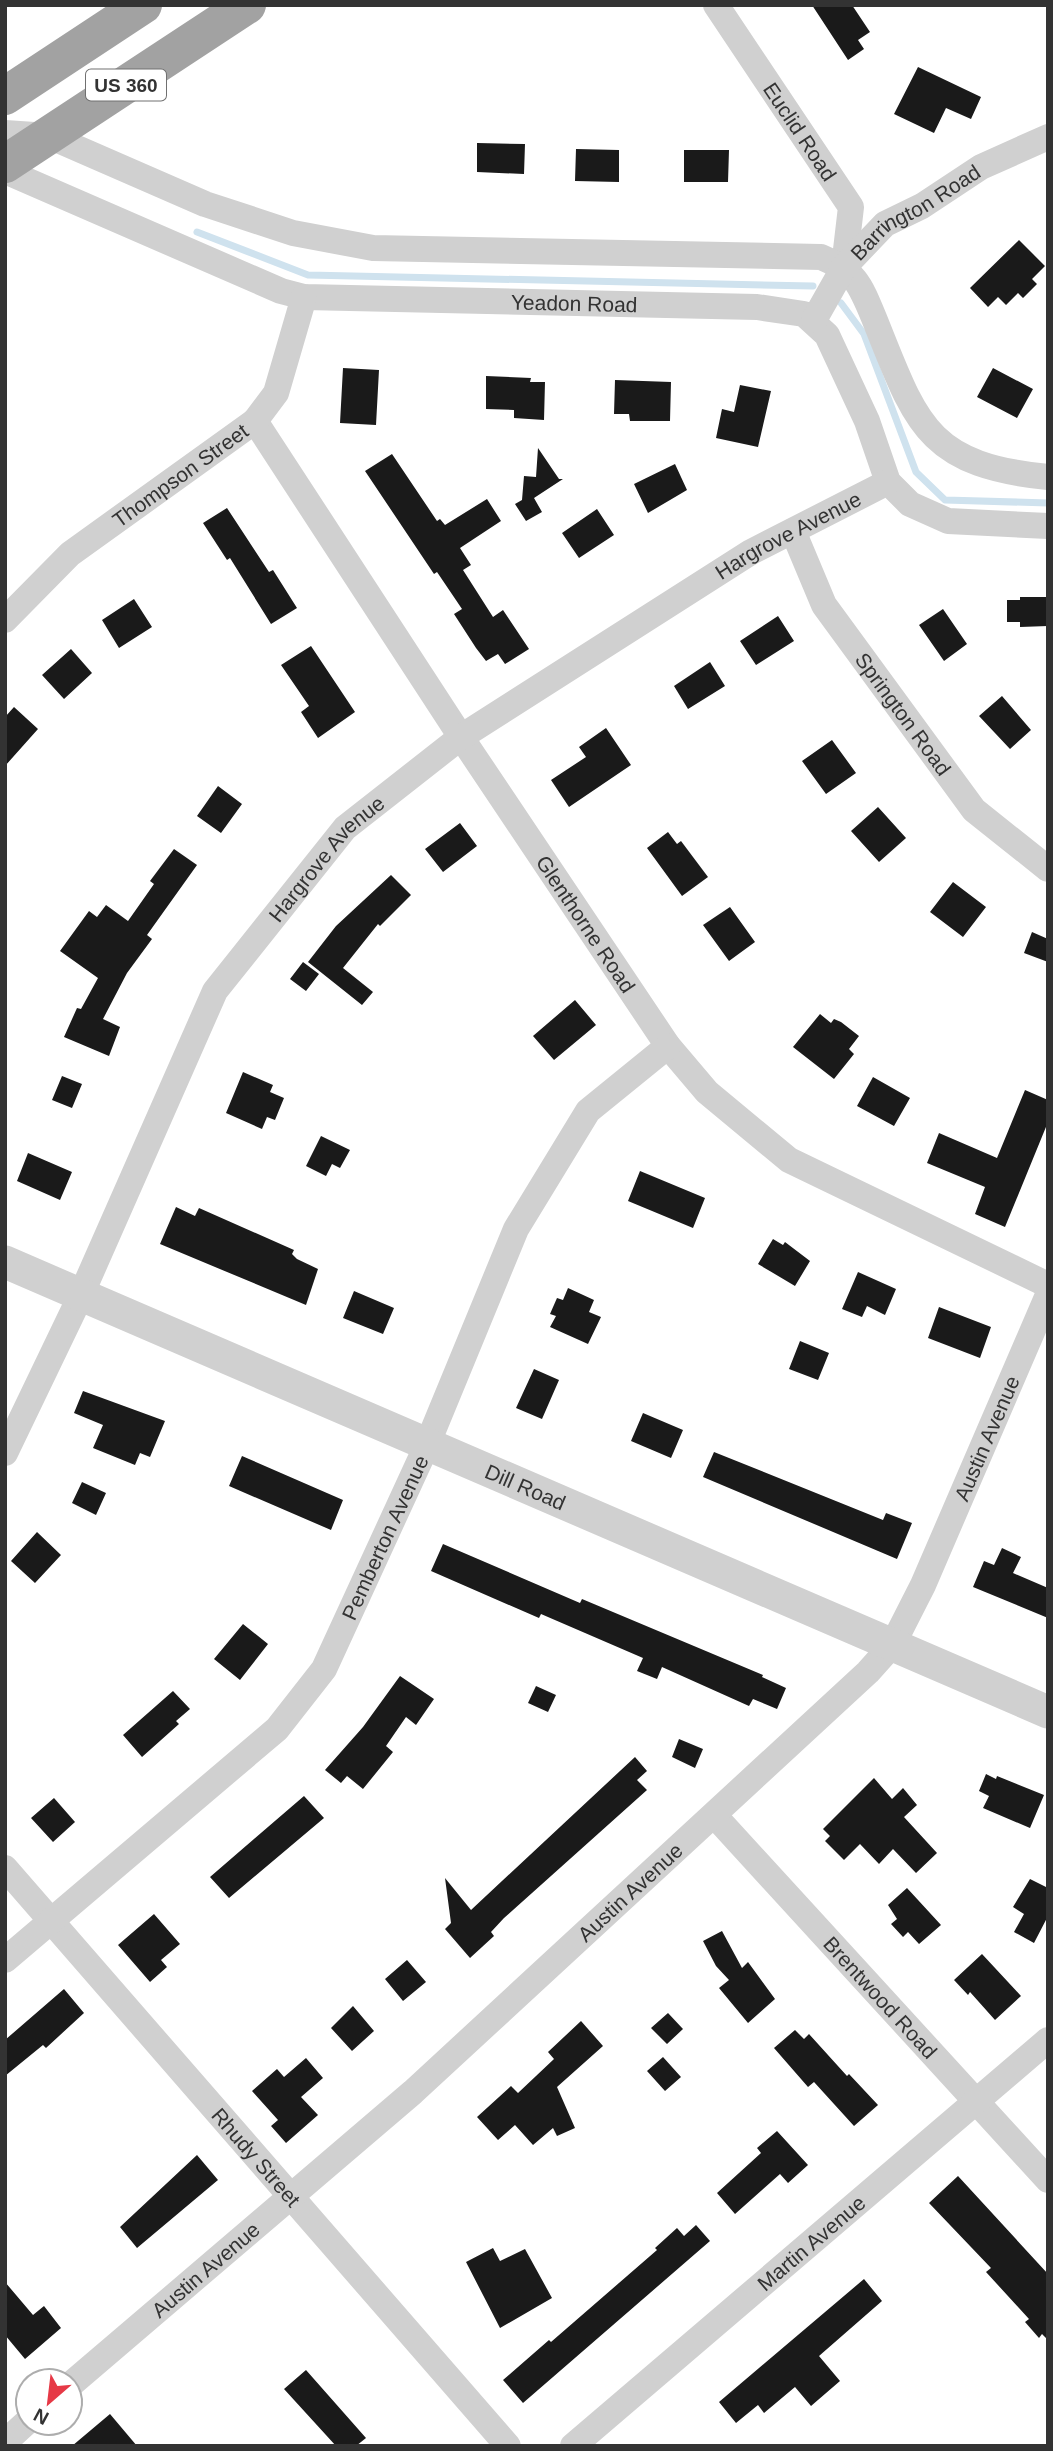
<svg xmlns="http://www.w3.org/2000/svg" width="1053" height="2451" font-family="Arial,sans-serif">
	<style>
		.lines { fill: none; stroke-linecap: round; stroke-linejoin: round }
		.stream { stroke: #cfe2ee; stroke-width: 7 }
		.building { fill: #1a1a1a }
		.minor { stroke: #d0d0d0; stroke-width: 26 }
		.tertiary { stroke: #d0d0d0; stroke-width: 33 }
		.trunk { stroke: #a2a2a2; stroke-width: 38 }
		.labels { text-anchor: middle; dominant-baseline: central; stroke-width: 7; stroke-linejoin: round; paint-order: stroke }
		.shield { fill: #fff; stroke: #707070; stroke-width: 2 }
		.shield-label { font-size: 19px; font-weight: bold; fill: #333 }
		.street-label { font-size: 21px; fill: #333; stroke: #fff }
	</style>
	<rect width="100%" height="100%" fill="#fff"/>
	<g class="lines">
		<path class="stream" d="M 197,232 L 308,275 L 813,286
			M 841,303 L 864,334 L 916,472 L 945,500 L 1048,503"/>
	</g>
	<path class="building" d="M 812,5 L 852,5 L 870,32 L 858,40 L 864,49 L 848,60 Z
		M 918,67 L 981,97 L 971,119 L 946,108 L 934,133 L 894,114 Z
		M 477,143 L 525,144 L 524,174 L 477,172 Z
		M 576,149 L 619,150 L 619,182 L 575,181 Z
		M 684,150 L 729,150 L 728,182 L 684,182 Z
		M 1019,240 L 1045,266 L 1032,279 L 1037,284 L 1023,298 L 1018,293 L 1006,305 L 998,297 L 988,307 L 970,288 Z
		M 343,368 L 379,370 L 376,425 L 340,423 Z
		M 993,368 L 1033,389 L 1017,418 L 977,397 Z
		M 486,376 L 531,378 L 530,382 L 545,382 L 544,420 L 514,418 L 514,410 L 486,409 Z
		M 615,380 L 671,382 L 670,421 L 630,421 L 629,414 L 614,414 Z
		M 740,385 L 771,391 L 758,447 L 716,438 L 722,409 L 734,412 Z
		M 538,448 L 559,479 L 563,479 L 534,498 L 542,512 L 526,521 L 515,504 L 522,500 L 524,476 L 536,477 Z
		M 392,454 L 437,521 L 440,519 L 445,525 L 487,499 L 501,521 L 460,548 L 471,565 L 463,570 L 493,617 L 503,610 L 529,649 L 505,664 L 498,654 L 486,661 L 476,648 L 454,614 L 462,609 L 437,572 L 434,574 L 365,471 Z
		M 675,464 L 687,490 L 648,513 L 634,484 Z
		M 227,508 L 269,572 L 273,570 L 297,608 L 271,624 L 230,558 L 227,560 L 203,523 Z
		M 597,509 L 614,535 L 579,558 L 562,533 Z
		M 1020,597 L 1048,597 L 1048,626 L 1020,627 L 1020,622 L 1007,622 L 1007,600 L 1020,600 Z
		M 134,599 L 152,627 L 119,648 L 102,620 Z
		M 943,609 L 967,644 L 944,661 L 919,625 Z
		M 778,616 L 794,641 L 756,665 L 740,641 Z
		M 311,646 L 355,712 L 318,738 L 301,712 L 309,706 L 281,665 Z
		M 71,649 L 92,673 L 64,699 L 42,675 Z
		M 710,662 L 725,686 L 688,709 L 674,686 Z
		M 1002,696 L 1031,730 L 1010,749 L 979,716 Z
		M 14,707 L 38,729 L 5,766 L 5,717 Z
		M 606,728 L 631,765 L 569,807 L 551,780 L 586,757 L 579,747 Z
		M 832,740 L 856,773 L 826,794 L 802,761 Z
		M 218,786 L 242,804 L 221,833 L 197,816 Z
		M 878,807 L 906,838 L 879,862 L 851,831 Z
		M 460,823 L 477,846 L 443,872 L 425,849 Z
		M 668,832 L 677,844 L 681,841 L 708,877 L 682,896 L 647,848 Z
		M 174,849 L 197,865 L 147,935 L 152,939 L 127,973 L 103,1019 L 120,1027 L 109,1056 L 64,1037 L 77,1008 L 81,1009 L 98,978 L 60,951 L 89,911 L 97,917 L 106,905 L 128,921 L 154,884 L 150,881 Z
		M 391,875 L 411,895 L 380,926 L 378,924 L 343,968 L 373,992 L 362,1005 L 308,962 L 336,926 Z
		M 953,882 L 986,907 L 963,937 L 930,912 Z
		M 730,907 L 755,942 L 729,961 L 703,925 Z
		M 1032,932 L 1048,939 L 1048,962 L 1024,953 Z
		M 303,962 L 319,974 L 306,991 L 290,979 Z
		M 575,1000 L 596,1025 L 554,1060 L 533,1036 Z
		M 820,1014 L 831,1023 L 834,1019 L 841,1022 L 859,1036 L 849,1049 L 854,1054 L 834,1079 L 793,1047 Z
		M 243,1072 L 273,1085 L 270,1092 L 284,1098 L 275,1120 L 267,1117 L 262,1129 L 226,1113 Z
		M 62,1076 L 82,1084 L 72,1108 L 52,1100 Z
		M 873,1077 L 910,1098 L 894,1126 L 857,1106 Z
		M 1025,1090 L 1048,1100 L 1048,1122 L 1005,1227 L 975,1214 L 985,1187 L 927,1163 L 939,1133 L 997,1158 Z
		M 321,1136 L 350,1150 L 340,1168 L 332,1164 L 326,1176 L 306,1166 Z
		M 28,1153 L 72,1172 L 60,1200 L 17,1181 Z
		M 640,1171 L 705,1198 L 693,1228 L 628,1201 Z
		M 176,1207 L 195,1216 L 199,1208 L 294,1250 L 292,1254 L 297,1259 L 318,1269 L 306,1305 L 160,1244 Z
		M 773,1239 L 783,1245 L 785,1242 L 810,1261 L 795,1286 L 758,1264 Z
		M 858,1272 L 896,1289 L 885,1315 L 867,1306 L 862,1317 L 842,1309 Z
		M 568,1288 L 594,1300 L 589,1312 L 601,1317 L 588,1344 L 550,1327 L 556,1316 L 550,1314 L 557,1298 L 563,1300 Z
		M 354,1291 L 394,1308 L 383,1334 L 343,1318 Z
		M 939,1307 L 991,1327 L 980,1358 L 928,1338 Z
		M 800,1341 L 829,1353 L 818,1380 L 789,1369 Z
		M 534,1369 L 559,1380 L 542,1419 L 516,1408 Z
		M 83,1391 L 165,1421 L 150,1457 L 140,1453 L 135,1465 L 93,1448 L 103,1425 L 74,1413 Z
		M 643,1413 L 683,1430 L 671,1458 L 631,1441 Z
		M 714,1452 L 883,1520 L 886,1513 L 912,1523 L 897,1559 L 703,1477 Z
		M 242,1456 L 343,1500 L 331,1530 L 229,1486 Z
		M 82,1482 L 106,1493 L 96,1515 L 72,1503 Z
		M 37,1532 L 61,1555 L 35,1583 L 11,1561 Z
		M 443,1544 L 580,1603 L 582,1599 L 763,1675 L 762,1677 L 786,1688 L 777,1709 L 753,1699 L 749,1706 L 662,1667 L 657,1679 L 637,1671 L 643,1658 L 541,1614 L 539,1618 L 431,1571 Z
		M 1002,1548 L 1021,1557 L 1013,1573 L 1048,1588 L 1048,1618 L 973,1587 L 984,1561 L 994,1565 Z
		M 243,1624 L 268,1644 L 240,1680 L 214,1659 Z
		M 400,1676 L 434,1699 L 416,1725 L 406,1717 L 386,1746 L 393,1752 L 363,1789 L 347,1776 L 341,1783 L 325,1770 L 363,1727 Z
		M 536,1686 L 556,1695 L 548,1712 L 528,1703 Z
		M 173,1691 L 190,1709 L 176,1721 L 179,1724 L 142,1757 L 123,1735 Z
		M 679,1739 L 703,1749 L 695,1768 L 672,1757 Z
		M 635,1757 L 647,1771 L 637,1780 L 647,1790 L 504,1918 L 491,1932 L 494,1936 L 470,1958 L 445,1929 L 451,1923 L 445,1878 L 471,1910 Z
		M 986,1774 L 996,1779 L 997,1776 L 1044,1795 L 1030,1828 L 983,1808 L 989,1796 L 979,1791 Z
		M 874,1778 L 892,1799 L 903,1788 L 917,1805 L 904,1817 L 937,1853 L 916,1873 L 893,1849 L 879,1864 L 860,1844 L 844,1860 L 825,1841 L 830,1836 L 823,1829 Z
		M 304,1796 L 324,1818 L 229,1898 L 210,1877 Z
		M 54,1798 L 75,1822 L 53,1842 L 31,1818 Z
		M 1030,1879 L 1048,1888 L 1048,1916 L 1034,1943 L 1014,1932 L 1024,1914 L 1013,1907 Z
		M 907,1888 L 941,1925 L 919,1944 L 908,1932 L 903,1937 L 891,1924 L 897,1919 L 888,1905 Z
		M 154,1914 L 180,1944 L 161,1960 L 167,1967 L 150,1982 L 118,1945 Z
		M 722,1931 L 742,1968 L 748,1962 L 775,1999 L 748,2023 L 719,1988 L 729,1980 L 716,1966 L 703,1941 Z
		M 982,1954 L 1021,1996 L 995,2020 L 970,1992 L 968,1995 L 954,1980 Z
		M 407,1960 L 426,1982 L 403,2001 L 385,1979 Z
		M 64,1989 L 84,2013 L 46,2048 L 43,2045 L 5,2076 L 5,2040 Z
		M 353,2006 L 374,2031 L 352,2051 L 331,2028 Z
		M 668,2013 L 683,2029 L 667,2044 L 651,2028 Z
		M 581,2021 L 603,2046 L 557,2087 L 575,2128 L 557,2136 L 553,2128 L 533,2145 L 515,2125 L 498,2140 L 477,2117 L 511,2086 L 518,2093 L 554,2059 L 548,2052 Z
		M 795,2030 L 804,2039 L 809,2034 L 847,2076 L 849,2074 L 878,2105 L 854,2126 L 814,2082 L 808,2087 L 774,2048 Z
		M 663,2057 L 681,2077 L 665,2091 L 647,2071 Z
		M 306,2058 L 323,2078 L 301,2097 L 318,2115 L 286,2143 L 271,2126 L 278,2120 L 252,2091 L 277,2069 L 284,2077 Z
		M 777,2131 L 808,2165 L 788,2183 L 780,2174 L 735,2214 L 717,2193 L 761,2153 L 757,2148 Z
		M 197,2155 L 218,2180 L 137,2248 L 120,2227 Z
		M 958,2176 L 1048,2274 L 1048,2340 L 1042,2334 L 1039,2338 L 1025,2322 L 1029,2319 L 986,2272 L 991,2268 L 929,2203 Z
		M 696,2225 L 710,2241 L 523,2403 L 503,2380 L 549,2340 L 551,2342 L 657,2250 L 655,2248 L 677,2228 L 684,2236 Z
		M 493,2248 L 500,2261 L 525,2249 L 552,2298 L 500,2328 L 466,2262 Z
		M 864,2279 L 882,2301 L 819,2356 L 840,2381 L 811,2406 L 795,2387 L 764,2413 L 758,2405 L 736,2423 L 719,2402 Z
		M 5,2282 L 33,2315 L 44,2306 L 61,2328 L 25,2359 L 5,2335 Z
		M 306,2370 L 366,2438 L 356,2446 L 336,2446 L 284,2389 Z
		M 110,2414 L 137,2446 L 72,2446 Z"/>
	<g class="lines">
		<g class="minor">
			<path id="s1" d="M 716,5 L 851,207 L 844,267"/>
			<path d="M 5,133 L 49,136 L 205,204 L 293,233 L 373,248 L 821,257 C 855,271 860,284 874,318 C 916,422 925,465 1048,477"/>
			<path id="s2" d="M 5,171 L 281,291 L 304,297 L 757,307 L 804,314 L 827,335 L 867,421 L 888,482 L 910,504 L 948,521 L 1048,526"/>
			<path id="s3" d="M 814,320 L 844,267 L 885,224 L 922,206 L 981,167 L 1048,137"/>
			<path id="s4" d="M 255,421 L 461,737 L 668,1046 L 707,1092 L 789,1160 L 1048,1285"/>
			<path id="s5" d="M 793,531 L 824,605 L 974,810 L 1048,869"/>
			<path id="s6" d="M 5,620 L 70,554 L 255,421 L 276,393 L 304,297"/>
			<path id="s7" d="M 5,1453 L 81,1295 L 215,991 L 345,828 L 461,737 L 751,552 L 888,482"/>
			<path id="s8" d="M 714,1815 L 1048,2180"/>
			<path id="s9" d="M 5,1868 L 508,2446"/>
			<path id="s10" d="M 5,1960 L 277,1729 L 324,1669 L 427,1445 L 516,1229 L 588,1111 L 668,1046"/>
			<path id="s11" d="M 70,2385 L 413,2092 L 868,1672 L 893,1644 L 923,1585 L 1048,1295"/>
			<path d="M 5,2442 L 28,2421"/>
			<path id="s12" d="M 573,2446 L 1048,2040"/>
		</g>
		<path class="tertiary" id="s13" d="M 5,1262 L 1048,1712"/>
		<path class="trunk" d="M 5,96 L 143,5
			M 5,164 L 247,5"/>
	</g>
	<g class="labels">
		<rect class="shield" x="86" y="69.5" width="80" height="31" rx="5"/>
		<g class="shield-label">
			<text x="126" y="85">US 360</text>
		</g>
		<g class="street-label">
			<text stroke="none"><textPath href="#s1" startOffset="152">Euclid Road</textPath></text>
			<text stroke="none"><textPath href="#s3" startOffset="152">Barrington Road</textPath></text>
			<text stroke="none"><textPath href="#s2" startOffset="595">Yeadon Road</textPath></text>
			<text stroke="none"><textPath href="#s6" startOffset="228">Thompson Street</textPath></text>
			<text stroke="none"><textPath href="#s7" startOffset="1248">Hargrove Avenue</textPath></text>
			<text stroke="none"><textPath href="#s5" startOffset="215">Springton Road</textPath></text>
			<text stroke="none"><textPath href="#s7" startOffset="681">Hargrove Avenue</textPath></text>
			<text stroke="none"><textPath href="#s4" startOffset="602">Glenthorne Road</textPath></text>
			<text stroke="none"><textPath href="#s11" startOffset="1334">Austin Avenue</textPath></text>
			<text stroke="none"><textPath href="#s13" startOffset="567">Dill Road</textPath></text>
			<text stroke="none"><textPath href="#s10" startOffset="578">Pemberton Avenue</textPath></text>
			<text stroke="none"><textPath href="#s11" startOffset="746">Austin Avenue</textPath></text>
			<text stroke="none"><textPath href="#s8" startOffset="247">Brentwood Road</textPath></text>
			<text stroke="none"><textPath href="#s9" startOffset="383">Rhudy Street</textPath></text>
			<text stroke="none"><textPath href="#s12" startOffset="313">Martin Avenue</textPath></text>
			<text stroke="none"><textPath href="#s11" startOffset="178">Austin Avenue</textPath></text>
		</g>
	</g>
	<rect width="1053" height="2451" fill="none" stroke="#333333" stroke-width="14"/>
	<g transform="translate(49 2402) rotate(208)"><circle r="33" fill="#ffffff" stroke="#adadad" stroke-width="2"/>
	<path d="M0-5L12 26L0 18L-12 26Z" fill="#e63946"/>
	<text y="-10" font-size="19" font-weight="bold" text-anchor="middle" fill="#333333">N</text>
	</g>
</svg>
